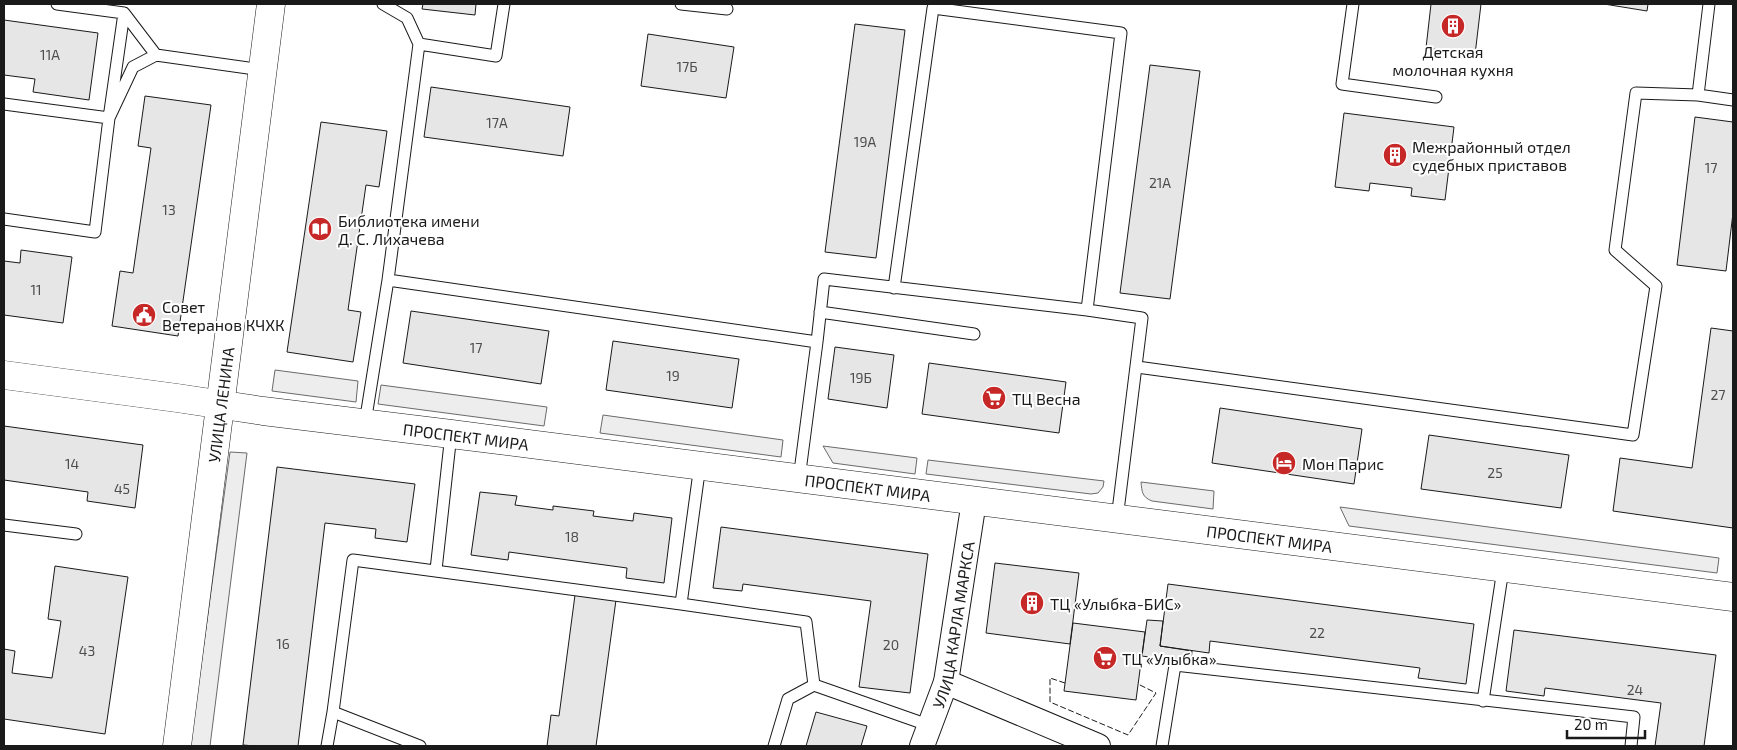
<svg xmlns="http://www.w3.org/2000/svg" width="1737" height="750" font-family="'Exo 2',sans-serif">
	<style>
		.green { fill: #ededed; stroke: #6a6a6a }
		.building { fill: #e6e6e6; stroke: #1a1a1a }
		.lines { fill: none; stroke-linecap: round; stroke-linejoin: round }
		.lane-casing { stroke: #1a1a1a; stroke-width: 13 }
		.street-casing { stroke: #1a1a1a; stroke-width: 26 }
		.secondary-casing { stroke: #1a1a1a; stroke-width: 29 }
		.lane { stroke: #fff; stroke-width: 11 }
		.street { stroke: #fff; stroke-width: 24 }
		.secondary { stroke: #fff; stroke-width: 28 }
		.fence { stroke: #1a1a1a; stroke-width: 1; stroke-dasharray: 6 2.5; stroke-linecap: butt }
		.labels { text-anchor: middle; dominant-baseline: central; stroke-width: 4; stroke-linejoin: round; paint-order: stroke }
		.number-label { font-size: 14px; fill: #4d4d4d }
		.poi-label { font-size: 16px; fill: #1a1a1a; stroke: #fff; text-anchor: start }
		.street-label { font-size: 16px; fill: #1a1a1a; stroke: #fff }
	</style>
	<rect width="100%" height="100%" fill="#fff"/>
	<path class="green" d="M 275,370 L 358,381 L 356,402 L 272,391 Z
		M 381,385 L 547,407 L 544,426 L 378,404 Z
		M 603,415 L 783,440 L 781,457 L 600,433 Z
		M 823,446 L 917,458 L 915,474 L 833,463 Z
		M 230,452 L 247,453 L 210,746 L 190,746 Z
		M 928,460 L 1104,481 L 1103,487 L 1098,493 L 1091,494 L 926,474 Z
		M 1141,482 L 1214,491 L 1213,509 L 1152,501 C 1142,497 1142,492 1141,482 Z
		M 1340,507 L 1719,558 L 1717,573 L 1349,526 Z"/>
	<path class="building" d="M 423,4 L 476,4 L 475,15 L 422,9 Z
		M 1431,4 L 1481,4 L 1475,55 L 1426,48 Z
		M 1604,4 L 1648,4 L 1647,11 Z
		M 4,20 L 98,33 L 89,100 L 33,92 L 35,79 L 4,75 Z
		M 855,24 L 905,30 L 876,258 L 825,252 Z
		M 648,34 L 734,47 L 726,98 L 641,86 Z
		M 1150,65 L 1200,71 L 1170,299 L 1120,293 Z
		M 431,87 L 570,107 L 563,156 L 424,137 Z
		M 145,96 L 211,105 L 178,336 L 112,326 L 120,271 L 133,273 L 151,148 L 138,146 Z
		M 1344,113 L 1454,127 L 1445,200 L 1411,196 L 1412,188 L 1370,183 L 1369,191 L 1335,187 Z
		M 1695,117 L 1733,122 L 1733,213 L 1726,271 L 1677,265 Z
		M 321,122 L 387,131 L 379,187 L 366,185 L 348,310 L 361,312 L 353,362 L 287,352 Z
		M 21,250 L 72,257 L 63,323 L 4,315 L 4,261 L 20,263 Z
		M 411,311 L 549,331 L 541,384 L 403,363 Z
		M 1711,328 L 1733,331 L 1733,528 L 1613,511 L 1620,458 L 1692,468 Z
		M 613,341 L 739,359 L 732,408 L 606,390 Z
		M 835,347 L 894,355 L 887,408 L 828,399 Z
		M 929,363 L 1066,382 L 1059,433 L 922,414 Z
		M 1220,408 L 1362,429 L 1354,484 L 1212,463 Z
		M 4,426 L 143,445 L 135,508 L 87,501 L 88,492 L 4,480 Z
		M 1429,435 L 1569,455 L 1561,508 L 1421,489 Z
		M 277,467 L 415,484 L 407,542 L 375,538 L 376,529 L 325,523 L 298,746 L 255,746 L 243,745 Z
		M 480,492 L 517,496 L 515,505 L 553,510 L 553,506 L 594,511 L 593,516 L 633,521 L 634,513 L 672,518 L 664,583 L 626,578 L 627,568 L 509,552 L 508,560 L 471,555 Z
		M 721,527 L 928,554 L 910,693 L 859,687 L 871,601 L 743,584 L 742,591 L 713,588 Z
		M 995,563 L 1079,573 L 1070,644 L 986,633 Z
		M 55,566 L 128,577 L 105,734 L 4,719 L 4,649 L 15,651 L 12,673 L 52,678 L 61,621 L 48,619 Z
		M 1168,584 L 1474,624 L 1466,684 L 1418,678 L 1420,668 L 1210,641 L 1209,653 L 1160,646 Z
		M 575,595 L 616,600 L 596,746 L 547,746 L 551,715 L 559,716 Z
		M 1147,620 L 1163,621 L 1160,646 L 1192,651 L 1191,663 L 1142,656 Z
		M 1073,623 L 1145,632 L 1136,700 L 1064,691 Z
		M 1514,630 L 1716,655 L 1704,746 L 1655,746 L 1661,703 L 1545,688 L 1544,696 L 1506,691 Z
		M 816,712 L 867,726 L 861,746 L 806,746 Z"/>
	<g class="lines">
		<g class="lane-casing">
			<path id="lane" d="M 57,4 L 124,13
				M 383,4 L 407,18 L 419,44 L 496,56 L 504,4
				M 681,4 L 727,9
				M 1353,4 L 1342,84 L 1436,97
				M 1698,95 L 1733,100
				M 4,104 L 109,118 L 133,67 L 156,55 L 262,70
				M 4,219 L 95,232 L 109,118 L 124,13 L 156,55
				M 388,280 L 419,44
				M 894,288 L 933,8 L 1121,33 L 1087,310
				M 820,312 L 974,334
				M 817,342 L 824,279 L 1087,310 L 1142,318 L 1117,519
				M 1137,367 L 1633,435 L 1656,286 L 1615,250 L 1636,93 L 1698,95 L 1709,4
				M 365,423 L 388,280 L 817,342 L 799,479
				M 4,525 L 76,534
				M 436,570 L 451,434
				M 681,604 L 700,465
				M 1483,701 L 1503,569
				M 333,712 L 420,746
				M 327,746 L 333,712 L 353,560 L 681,604 L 806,622 L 814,685
				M 774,746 L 788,699 L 814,685 L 928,725
				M 1162,746 L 1175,665 L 1634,717 L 1631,746"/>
		</g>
		<g class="street-casing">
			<g id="street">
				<path d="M 946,682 L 1098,746"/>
				<path id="s1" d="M 922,746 L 946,682 L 974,501"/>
			</g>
		</g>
		<g class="secondary-casing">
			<g id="secondary">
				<path id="s2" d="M 4,375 L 177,398 L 263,411 L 451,434 L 1733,597"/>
				<path id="s3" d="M 177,746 L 271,4"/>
			</g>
		</g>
		<use href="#lane" class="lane"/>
		<use href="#street" class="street"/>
		<use href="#secondary" class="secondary"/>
		<path class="fence" d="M 1065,683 L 1050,678 L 1050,702 L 1128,735 L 1156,693 L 1138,684"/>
	</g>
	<defs>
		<g id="building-disc" transform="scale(1.25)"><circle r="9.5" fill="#c62828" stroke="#fff"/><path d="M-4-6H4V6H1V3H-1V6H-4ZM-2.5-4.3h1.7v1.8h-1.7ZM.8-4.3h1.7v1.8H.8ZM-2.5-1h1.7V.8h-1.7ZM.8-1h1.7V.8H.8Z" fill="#fff"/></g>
		<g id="library-disc" transform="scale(1.25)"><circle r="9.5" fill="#c62828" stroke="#fff"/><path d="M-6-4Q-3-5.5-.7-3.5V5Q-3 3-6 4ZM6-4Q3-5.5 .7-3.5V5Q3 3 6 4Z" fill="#fff"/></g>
		<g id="civic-disc" transform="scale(1.25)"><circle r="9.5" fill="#c62828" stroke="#fff"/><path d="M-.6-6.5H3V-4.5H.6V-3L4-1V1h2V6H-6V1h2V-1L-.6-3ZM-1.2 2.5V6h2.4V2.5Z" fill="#fff"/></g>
		<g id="supermarket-disc" transform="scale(1.25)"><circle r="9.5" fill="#c62828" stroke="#fff"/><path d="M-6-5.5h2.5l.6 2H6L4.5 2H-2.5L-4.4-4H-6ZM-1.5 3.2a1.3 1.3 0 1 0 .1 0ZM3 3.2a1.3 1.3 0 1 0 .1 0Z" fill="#fff"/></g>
		<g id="hotel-disc" transform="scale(1.25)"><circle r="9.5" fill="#c62828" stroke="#fff"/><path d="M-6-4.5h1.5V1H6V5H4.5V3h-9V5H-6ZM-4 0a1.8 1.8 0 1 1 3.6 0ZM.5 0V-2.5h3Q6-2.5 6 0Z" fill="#fff"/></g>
	</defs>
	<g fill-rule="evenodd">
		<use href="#building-disc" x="1453" y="26"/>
		<use href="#building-disc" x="1395" y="155"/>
		<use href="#library-disc" x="320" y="229"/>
		<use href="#civic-disc" x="144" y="315"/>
		<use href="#supermarket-disc" x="994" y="398"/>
		<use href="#hotel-disc" x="1284" y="463"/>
		<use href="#building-disc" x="1032" y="603"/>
		<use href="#supermarket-disc" x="1105" y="658"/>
	</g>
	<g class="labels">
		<g class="number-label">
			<text x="50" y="54">11А</text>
			<text x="687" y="66">17Б</text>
			<text x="497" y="122">17А</text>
			<text x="865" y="141">19А</text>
			<text x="1711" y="167">17</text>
			<text x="1160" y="182">21А</text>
			<text x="169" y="209">13</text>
			<text x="36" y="289">11</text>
			<text x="476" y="347">17</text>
			<text x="673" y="375">19</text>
			<text x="861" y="377">19Б</text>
			<text x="1718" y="394">27</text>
			<text x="72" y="463">14</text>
			<text x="1495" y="472">25</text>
			<text x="122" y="488">45</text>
			<text x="572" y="536">18</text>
			<text x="1317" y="632">22</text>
			<text x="283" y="643">16</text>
			<text x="891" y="644">20</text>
			<text x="87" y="650">43</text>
			<text x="1635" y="689">24</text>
		</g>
		<g class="poi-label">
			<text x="1453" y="51" text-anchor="middle">Детская<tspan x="1453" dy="18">молочная кухня</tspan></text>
			<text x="1412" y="146">Межрайонный отдел<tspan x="1412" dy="18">судебных приставов</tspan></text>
			<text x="338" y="220">Библиотека имени<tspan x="338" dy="18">Д. С. Лихачева</tspan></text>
			<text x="162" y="306">Совет<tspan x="162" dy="18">Ветеранов КЧХК</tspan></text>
			<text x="1012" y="398">ТЦ Весна</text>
			<text x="1302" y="463">Мон Парис</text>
			<text x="1050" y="603">ТЦ «Улыбка-БИС»</text>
			<text x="1122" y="658">ТЦ «Улыбка»</text>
		</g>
		<g class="street-label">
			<text stroke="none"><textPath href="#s3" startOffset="344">УЛИЦА ЛЕНИНА</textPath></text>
			<text stroke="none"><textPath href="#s2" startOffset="466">ПРОСПЕКТ МИРА</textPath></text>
			<text stroke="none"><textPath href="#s2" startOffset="871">ПРОСПЕКТ МИРА</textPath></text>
			<text stroke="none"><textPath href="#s2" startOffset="1276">ПРОСПЕКТ МИРА</textPath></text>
			<text stroke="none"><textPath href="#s1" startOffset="126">УЛИЦА КАРЛА МАРКСА</textPath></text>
		</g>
	</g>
	<rect width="1737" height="750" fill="none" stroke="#1a1a1a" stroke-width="10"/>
	<path d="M1567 730v8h78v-8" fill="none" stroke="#1a1a1a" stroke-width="2.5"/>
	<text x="1574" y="730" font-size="15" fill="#1a1a1a" stroke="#ffffff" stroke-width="4" paint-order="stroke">20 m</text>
</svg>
